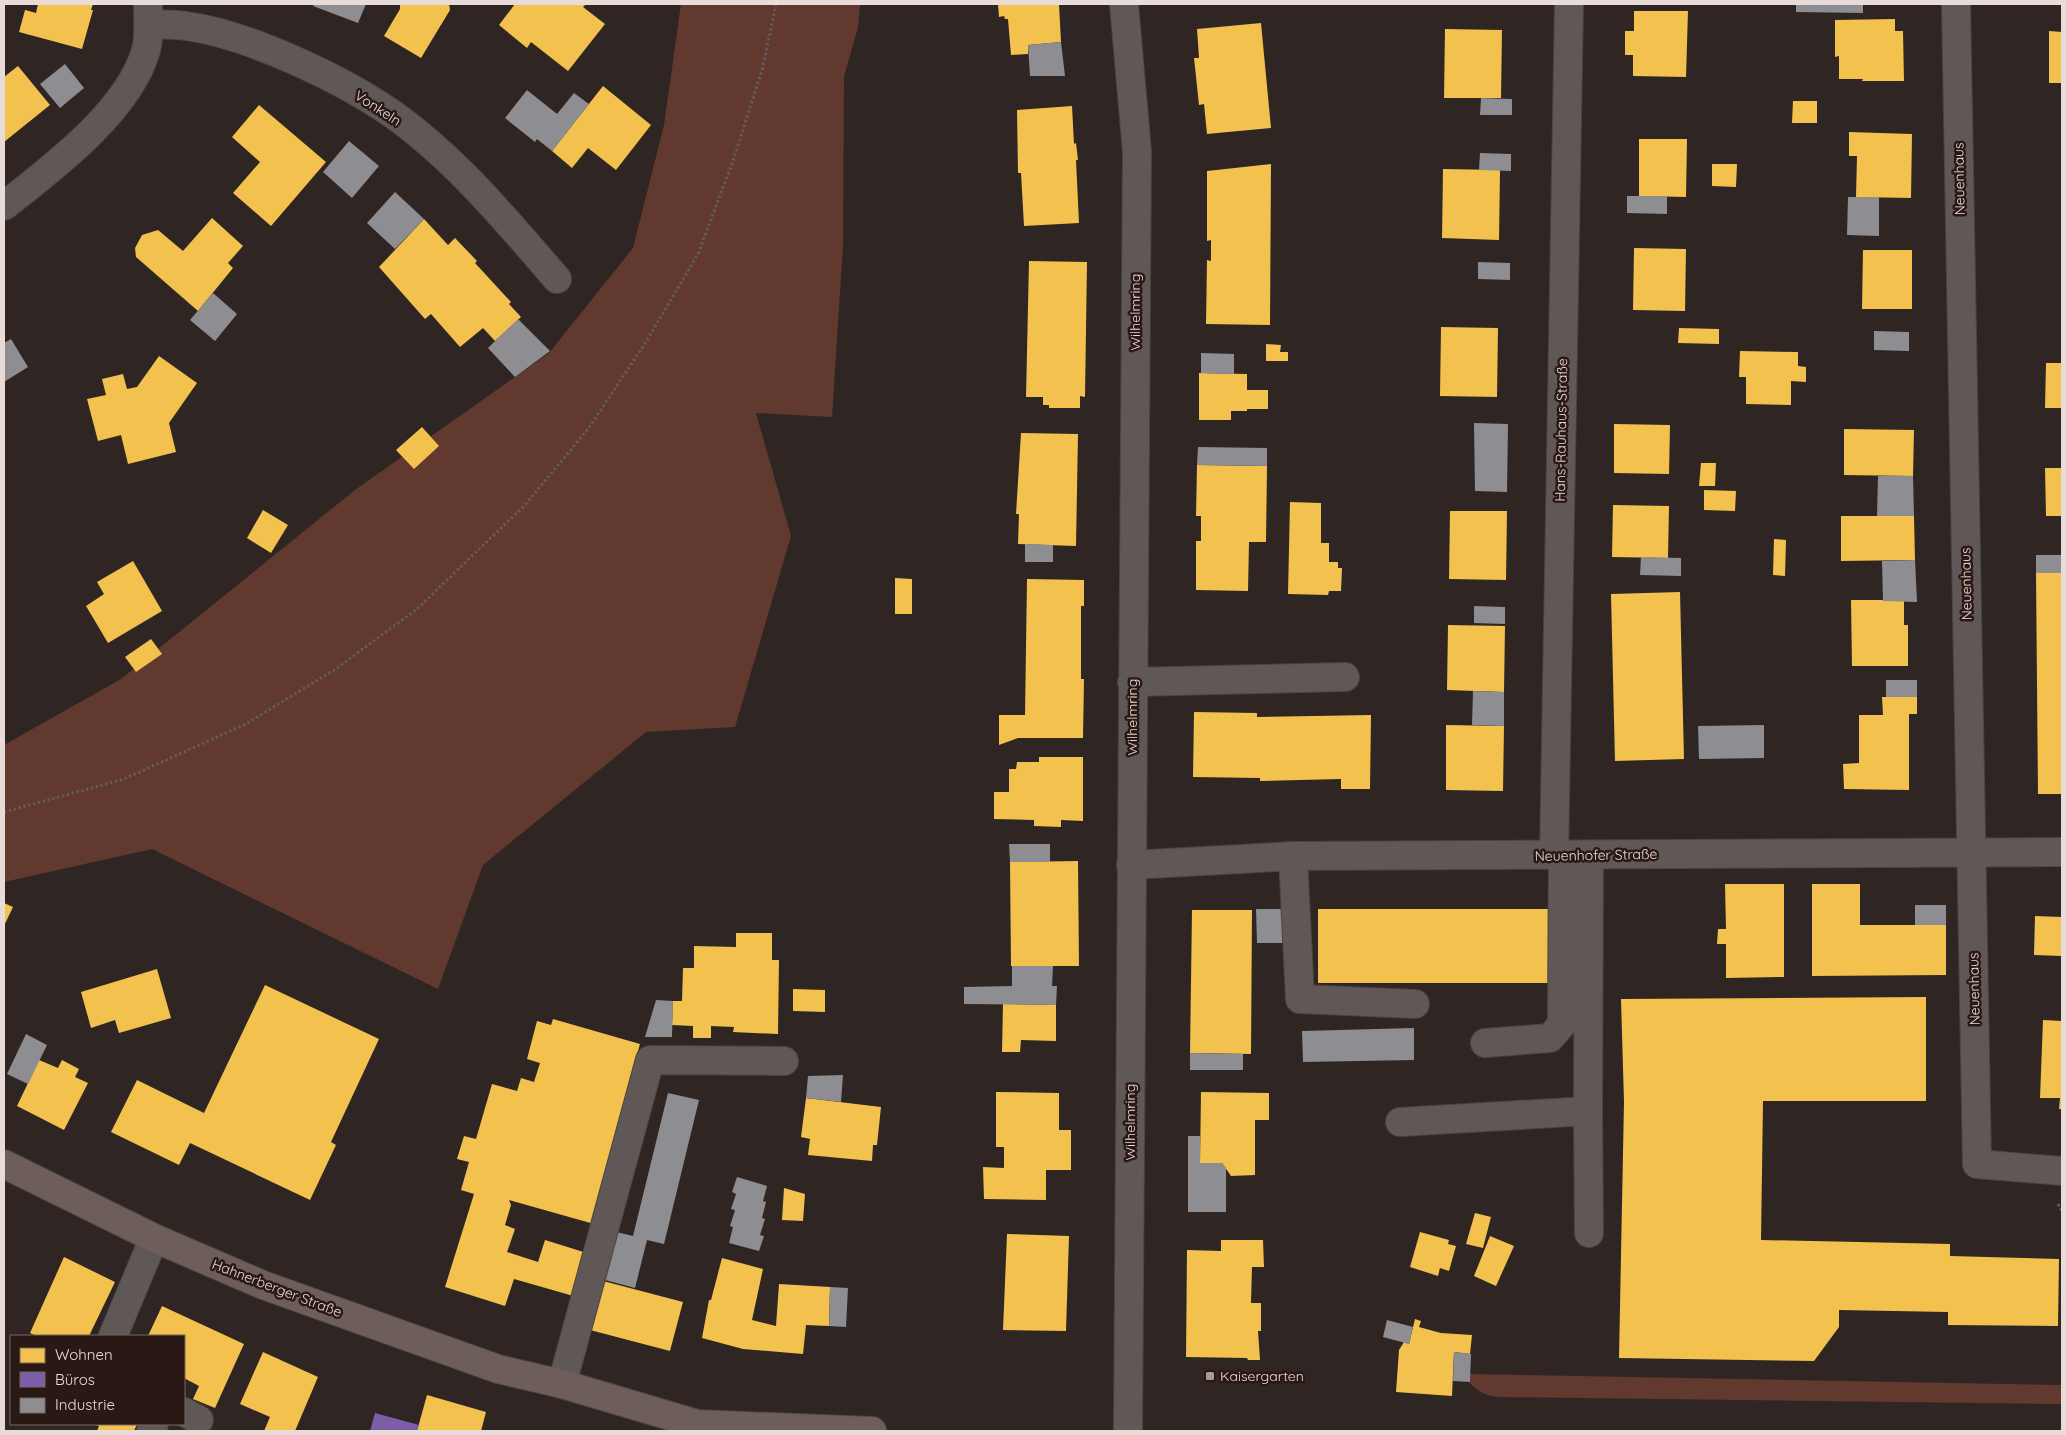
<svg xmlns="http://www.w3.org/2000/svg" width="2066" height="1435" font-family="Quicksand,sans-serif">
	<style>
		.green { fill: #61392f }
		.homes { fill: #f2c14e }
		.offices { fill: #7b5ea7 }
		.industry { fill: #8d8d92 }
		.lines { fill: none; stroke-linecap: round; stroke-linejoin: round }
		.minor-casing { stroke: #4c4441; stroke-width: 30 }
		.major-casing { stroke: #4c4441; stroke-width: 30 }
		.path { stroke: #625b59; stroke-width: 3; stroke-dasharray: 2.5 2.5; stroke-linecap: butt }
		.minor { stroke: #605856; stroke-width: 28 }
		.major { stroke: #6d5e5a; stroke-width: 28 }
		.poi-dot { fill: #a89c99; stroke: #2a1814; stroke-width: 2 }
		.labels { text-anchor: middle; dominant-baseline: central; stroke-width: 5; stroke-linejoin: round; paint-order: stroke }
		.street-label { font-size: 14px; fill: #e9dcd8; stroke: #2a1814 }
		.poi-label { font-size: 14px; fill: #e9dcd8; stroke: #2a1814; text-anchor: start }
	</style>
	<rect width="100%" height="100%" fill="#2f2623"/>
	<path class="green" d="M 681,4 L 860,4 L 858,27 L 844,77 L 843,245 L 832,417 L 756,413 L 791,536 L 735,727 L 646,732 L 483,865 L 438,989 L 152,849 L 4,882 L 4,745 L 121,679 L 355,490 L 549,353 L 633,248 L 664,125 Z
		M 1468,1374 L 2062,1385 L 2062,1404 L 1496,1397 C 1484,1395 1476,1390 1468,1381 Z"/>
	<path class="homes" d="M 38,4 L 93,4 L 91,10 L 93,10 L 82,49 L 19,32 L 25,10 L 36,13 Z
		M 400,4 L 449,4 L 450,10 L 421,58 L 384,36 L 400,9 Z
		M 515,4 L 586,4 L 583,7 L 605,24 L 568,71 L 531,42 L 527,48 L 499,25 Z
		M 998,4 L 1059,4 L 1061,42 L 1028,45 L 1028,54 L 1011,55 L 1008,19 L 1005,19 L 1004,16 L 999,17 Z
		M 1634,11 L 1688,11 L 1686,77 L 1633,76 L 1633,55 L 1625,55 L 1625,31 L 1634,31 Z
		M 1895,19 L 1895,31 L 1903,31 L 1904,81 L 1862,81 L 1863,79 L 1839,79 L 1839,56 L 1835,57 L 1835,20 Z
		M 1261,23 L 1271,128 L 1207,134 L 1204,104 L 1199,105 L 1194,58 L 1199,58 L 1197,29 Z
		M 1445,29 L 1502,30 L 1501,98 L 1444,98 Z
		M 2049,31 L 2062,32 L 2062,83 L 2049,83 Z
		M 18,66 L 50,105 L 4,142 L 4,77 Z
		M 603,86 L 651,125 L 616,170 L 588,148 L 572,168 L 552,151 Z
		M 1793,101 L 1817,101 L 1817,123 L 1792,123 Z
		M 259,105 L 326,162 L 271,226 L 233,193 L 260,162 L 232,137 Z
		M 1072,106 L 1074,144 L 1076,143 L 1078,160 L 1076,160 L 1079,223 L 1024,226 L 1021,173 L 1018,173 L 1017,110 Z
		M 1849,132 L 1912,134 L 1911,198 L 1856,197 L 1857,156 L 1849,156 Z
		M 1639,139 L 1687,139 L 1686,197 L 1639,196 Z
		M 1271,164 L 1270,325 L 1206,324 L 1207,260 L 1211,261 L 1211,240 L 1207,241 L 1207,171 Z
		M 1712,164 L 1737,164 L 1736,187 L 1712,186 Z
		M 1443,169 L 1500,170 L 1499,240 L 1442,238 Z
		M 212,218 L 243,246 L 228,263 L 233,268 L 198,311 L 136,257 L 135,248 L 142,235 L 158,230 L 183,251 Z
		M 424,219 L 448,245 L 455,238 L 477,261 L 475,263 L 511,302 L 509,304 L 521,317 L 495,341 L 483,328 L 460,347 L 431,314 L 425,319 L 379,267 Z
		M 1634,248 L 1686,249 L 1685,311 L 1633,310 Z
		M 1863,250 L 1912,250 L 1912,309 L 1862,309 Z
		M 1029,261 L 1087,262 L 1085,397 L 1080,396 L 1080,408 L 1049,408 L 1049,405 L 1043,405 L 1043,397 L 1026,397 Z
		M 1441,327 L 1498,328 L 1497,397 L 1440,396 Z
		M 1679,328 L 1719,329 L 1719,344 L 1678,343 Z
		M 1266,344 L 1281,345 L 1280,352 L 1288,352 L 1288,361 L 1266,361 Z
		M 1740,351 L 1798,352 L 1798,366 L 1806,367 L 1806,382 L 1791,381 L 1791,405 L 1746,404 L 1746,377 L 1739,377 Z
		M 159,356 L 197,383 L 169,423 L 176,452 L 128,464 L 121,435 L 98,441 L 87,399 L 106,395 L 102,379 L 123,374 L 127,389 L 137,387 Z
		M 2046,363 L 2062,363 L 2062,408 L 2045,408 Z
		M 1199,373 L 1247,374 L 1247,390 L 1268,390 L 1268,409 L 1247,409 L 1247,411 L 1231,411 L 1231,420 L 1199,420 Z
		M 1614,424 L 1670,425 L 1669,474 L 1614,473 Z
		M 422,427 L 439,446 L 414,469 L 396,450 Z
		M 1844,429 L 1914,430 L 1913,476 L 1844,475 Z
		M 1021,433 L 1078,434 L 1076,546 L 1018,544 L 1019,514 L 1016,514 Z
		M 1701,463 L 1716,463 L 1715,486 L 1699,486 Z
		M 1197,465 L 1267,466 L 1266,542 L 1249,542 L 1248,591 L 1196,590 L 1196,541 L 1201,541 L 1201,516 L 1196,516 Z
		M 2045,468 L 2062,468 L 2062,516 L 2046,516 Z
		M 1704,490 L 1736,491 L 1735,511 L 1704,510 Z
		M 1290,502 L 1321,503 L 1321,543 L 1329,543 L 1329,562 L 1338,562 L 1338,568 L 1342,568 L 1341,591 L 1329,591 L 1328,595 L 1288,594 Z
		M 1613,505 L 1669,506 L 1668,558 L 1612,557 Z
		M 263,510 L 288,525 L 271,553 L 247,538 Z
		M 1450,511 L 1507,511 L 1506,580 L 1449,579 Z
		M 1841,516 L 1914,516 L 1915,560 L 1841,561 Z
		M 1774,539 L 1786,540 L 1785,576 L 1773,575 Z
		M 133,561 L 162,611 L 108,643 L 86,606 L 104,594 L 97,582 Z
		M 2036,573 L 2062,573 L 2062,794 L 2038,794 Z
		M 895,578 L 912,579 L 912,614 L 895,614 Z
		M 1027,579 L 1084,580 L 1084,606 L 1081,606 L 1081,679 L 1084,679 L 1083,738 L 1018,738 L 999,745 L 999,715 L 1025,715 Z
		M 1680,592 L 1684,759 L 1615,761 L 1611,594 Z
		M 1851,600 L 1904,600 L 1904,625 L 1908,625 L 1908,666 L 1852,666 Z
		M 1448,625 L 1505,626 L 1504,692 L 1447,690 Z
		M 151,639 L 162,654 L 136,672 L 125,657 Z
		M 1882,697 L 1917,697 L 1917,714 L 1909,714 L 1909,790 L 1844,789 L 1843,764 L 1859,763 L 1859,715 L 1883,715 Z
		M 1194,712 L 1257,713 L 1257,717 L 1371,715 L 1370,789 L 1341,789 L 1341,779 L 1260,781 L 1260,778 L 1193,777 Z
		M 1446,725 L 1504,726 L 1503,791 L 1446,790 Z
		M 1039,757 L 1083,757 L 1083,821 L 1061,820 L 1061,827 L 1034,826 L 1034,820 L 994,819 L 994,792 L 1009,792 L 1009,769 L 1016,769 L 1017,762 L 1039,762 Z
		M 1078,861 L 1079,966 L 1011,966 L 1010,862 Z
		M 1725,884 L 1784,884 L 1784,977 L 1726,978 L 1726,944 L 1717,944 L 1718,929 L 1726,929 Z
		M 1812,884 L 1860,884 L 1860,925 L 1946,925 L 1946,975 L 1812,976 Z
		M 4,903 L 13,907 L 4,926 Z
		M 1318,909 L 1549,909 L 1549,983 L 1318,983 Z
		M 1192,910 L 1252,910 L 1251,1054 L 1190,1053 Z
		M 2035,916 L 2062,917 L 2062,956 L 2034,955 Z
		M 736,933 L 772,933 L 772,960 L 779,960 L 778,1034 L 733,1032 L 734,1027 L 711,1026 L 711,1038 L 693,1038 L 693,1026 L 672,1025 L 673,1001 L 682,1001 L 683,968 L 694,968 L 694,946 L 736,947 Z
		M 157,969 L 171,1018 L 119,1033 L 115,1020 L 91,1028 L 81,992 Z
		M 265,985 L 379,1039 L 331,1142 L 336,1145 L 310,1200 L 190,1143 L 179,1165 L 111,1132 L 137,1080 L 204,1113 Z
		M 793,989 L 825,990 L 825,1012 L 793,1011 Z
		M 1926,997 L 1926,1101 L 1763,1101 L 1761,1240 L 1950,1244 L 1950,1256 L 2059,1259 L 2058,1326 L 1948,1325 L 1948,1312 L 1839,1310 L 1839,1327 L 1814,1361 L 1619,1358 L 1624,1102 L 1621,999 Z
		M 1003,1004 L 1056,1005 L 1056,1041 L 1021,1040 L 1020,1052 L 1002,1052 Z
		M 553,1019 L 640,1044 L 617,1126 L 621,1128 L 594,1224 L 509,1200 L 511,1205 L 505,1225 L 515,1229 L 507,1252 L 538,1262 L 545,1240 L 590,1254 L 577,1297 L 514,1279 L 505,1306 L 445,1287 L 474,1194 L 461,1190 L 469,1162 L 457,1159 L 464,1136 L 476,1139 L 492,1084 L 517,1091 L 521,1078 L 534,1082 L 540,1063 L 527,1059 L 537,1021 L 551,1025 Z
		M 2043,1020 L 2062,1021 L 2062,1109 L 2059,1109 L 2060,1098 L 2040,1098 Z
		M 39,1060 L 58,1068 L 62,1060 L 79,1069 L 75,1077 L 88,1083 L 64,1130 L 17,1106 Z
		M 996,1092 L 1059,1093 L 1059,1130 L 1071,1130 L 1071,1170 L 1046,1170 L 1046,1200 L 984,1199 L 983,1167 L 1004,1168 L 1004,1147 L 996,1147 Z
		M 1201,1092 L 1269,1093 L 1269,1120 L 1255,1120 L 1255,1175 L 1231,1176 L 1222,1163 L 1200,1163 Z
		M 806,1098 L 881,1107 L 877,1145 L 873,1145 L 872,1161 L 808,1155 L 810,1139 L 801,1137 Z
		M 784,1188 L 805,1194 L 803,1221 L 782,1220 Z
		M 1475,1213 L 1491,1217 L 1483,1248 L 1466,1244 Z
		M 1420,1232 L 1449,1240 L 1448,1244 L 1456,1246 L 1449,1271 L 1440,1268 L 1438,1276 L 1410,1267 Z
		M 1007,1234 L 1069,1236 L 1066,1331 L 1003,1330 Z
		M 1490,1236 L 1514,1246 L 1496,1286 L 1474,1276 Z
		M 1221,1240 L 1263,1240 L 1264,1267 L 1252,1267 L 1251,1303 L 1261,1303 L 1261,1331 L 1258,1331 L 1260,1360 L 1248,1360 L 1247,1358 L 1186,1357 L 1187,1250 L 1221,1251 Z
		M 64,1257 L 115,1282 L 89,1336 L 37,1336 L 30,1333 Z
		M 722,1258 L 763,1269 L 752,1320 L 776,1326 L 779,1284 L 830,1287 L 829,1326 L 806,1325 L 803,1354 L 743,1349 L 702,1338 L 709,1300 L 711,1300 Z
		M 603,1281 L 683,1302 L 670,1351 L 590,1330 Z
		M 162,1306 L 244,1344 L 215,1408 L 193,1399 L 199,1386 L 184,1378 L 184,1336 L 148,1336 Z
		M 1415,1319 L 1421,1321 L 1419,1327 L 1441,1333 L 1472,1335 L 1470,1354 L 1454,1352 L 1452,1396 L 1396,1392 L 1399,1350 L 1404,1342 L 1409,1344 Z
		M 263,1352 L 318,1377 L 295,1431 L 264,1431 L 270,1417 L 240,1404 Z
		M 427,1395 L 486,1412 L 481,1431 L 417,1431 Z
		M 93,1424 L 137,1424 L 134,1431 L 97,1431 L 99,1426 Z"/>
	<path class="offices" d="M 375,1413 L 419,1425 L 417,1431 L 370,1431 Z"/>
	<path class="industry" d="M 314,4 L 366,4 L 358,23 L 313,6 Z
		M 1796,4 L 1863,4 L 1863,13 L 1796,12 Z
		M 1061,42 L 1065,76 L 1030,76 L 1028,45 Z
		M 65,64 L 84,88 L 60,108 L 40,84 Z
		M 527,90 L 557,114 L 574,93 L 589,104 L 552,151 L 537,139 L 535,142 L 505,118 Z
		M 1481,98 L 1512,99 L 1512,115 L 1480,115 Z
		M 349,141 L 379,166 L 352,198 L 323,172 Z
		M 1480,153 L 1511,154 L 1511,171 L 1479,170 Z
		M 395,192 L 424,219 L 395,249 L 367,223 Z
		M 1627,196 L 1667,196 L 1667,214 L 1627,213 Z
		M 1848,197 L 1879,197 L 1879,236 L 1847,235 Z
		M 1478,262 L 1510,263 L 1510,280 L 1478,279 Z
		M 213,293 L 237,314 L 215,341 L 190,320 Z
		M 518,319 L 550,351 L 515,377 L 488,348 Z
		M 1874,331 L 1909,332 L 1909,351 L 1874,350 Z
		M 11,339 L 28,367 L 4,382 L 4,343 Z
		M 1201,353 L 1234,354 L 1234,374 L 1201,373 Z
		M 1474,423 L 1508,424 L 1507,492 L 1475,491 Z
		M 1198,447 L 1267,448 L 1267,466 L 1197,465 Z
		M 1878,476 L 1913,476 L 1914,516 L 1877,516 Z
		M 1025,544 L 1053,545 L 1053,562 L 1025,562 Z
		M 2036,555 L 2062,555 L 2062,573 L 2036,573 Z
		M 1641,557 L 1681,558 L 1681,576 L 1640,575 Z
		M 1915,560 L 1917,602 L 1883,601 L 1882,561 Z
		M 1474,606 L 1505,607 L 1505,624 L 1474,623 Z
		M 1886,680 L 1917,680 L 1917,697 L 1886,697 Z
		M 1473,691 L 1504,692 L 1504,726 L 1472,725 Z
		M 1764,725 L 1764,758 L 1699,759 L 1698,726 Z
		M 1009,844 L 1050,844 L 1050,862 L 1010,862 Z
		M 1915,905 L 1946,905 L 1946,925 L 1915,925 Z
		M 1256,909 L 1291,909 L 1291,943 L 1257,943 Z
		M 1012,966 L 1053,966 L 1052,986 L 1057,986 L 1056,1005 L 964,1004 L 964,987 L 1012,986 Z
		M 656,1000 L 673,1001 L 672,1037 L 645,1037 Z
		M 1414,1028 L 1414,1060 L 1303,1062 L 1302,1031 Z
		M 26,1034 L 47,1045 L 28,1084 L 7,1074 Z
		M 1190,1053 L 1243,1054 L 1243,1070 L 1190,1070 Z
		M 843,1075 L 841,1102 L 806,1098 L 808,1076 Z
		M 668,1093 L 699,1100 L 664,1244 L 647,1240 L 635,1288 L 605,1280 L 616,1232 L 633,1236 Z
		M 1188,1136 L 1200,1136 L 1200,1163 L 1222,1163 L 1226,1168 L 1226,1212 L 1188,1212 Z
		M 737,1177 L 767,1186 L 763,1201 L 766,1202 L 762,1218 L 765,1219 L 760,1235 L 764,1236 L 759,1251 L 729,1243 L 733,1227 L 730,1226 L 735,1210 L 731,1209 L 736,1194 L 732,1192 Z
		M 830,1287 L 848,1288 L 846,1327 L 829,1326 Z
		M 1387,1320 L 1413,1327 L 1409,1344 L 1383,1337 Z
		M 1454,1352 L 1471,1354 L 1470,1382 L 1453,1381 Z"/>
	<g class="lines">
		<g class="minor-casing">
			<path id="minor" d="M 1124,4 L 1137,152 L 1128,1431
				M 1956,4 L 1977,1164 L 2062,1171
				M 148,24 C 160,25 174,24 186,26 C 247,34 340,78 391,113 C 455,158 506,220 557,279
				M 4,206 C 52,168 129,111 146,50 C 150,35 148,18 148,4
				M 1132,682 L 1345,677
				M 1293,856 L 1300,999 L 1415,1004
				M 1554,856 L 1569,4
				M 1131,865 L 1293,856 L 2062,852
				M 1485,1043 L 1550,1038 L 1562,1024 L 1563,856
				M 1588,1111 L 1589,1233
				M 1400,1122 L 1588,1111 L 1589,855
				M 113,1336 L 154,1238
				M 562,1384 L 650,1060 L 784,1061
				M 184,1412 L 199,1420
				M 151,1431 L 154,1424"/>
		</g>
		<g class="major-casing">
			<path id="major" d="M 4,1164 L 154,1238 L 263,1285 L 498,1369 L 562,1384 L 697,1424 L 872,1431"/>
		</g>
		<path class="path" d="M 4,812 L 124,779 L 246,724 L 337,668 L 417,609 L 525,505 L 588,429 L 646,342 L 698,254 L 733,161 L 763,67 L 776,4
			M 2058,1204 L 2062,1211"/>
		<use href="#minor" class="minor"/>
		<use href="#major" class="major"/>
	</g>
	<rect class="poi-dot" x="1205" y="1371" width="10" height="10" rx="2.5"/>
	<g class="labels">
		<g class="street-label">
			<text transform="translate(378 108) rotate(33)">Vonkeln</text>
			<text transform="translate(1959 179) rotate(-91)">Neuenhaus</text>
			<text transform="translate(1135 312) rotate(-90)">Wilhelmring</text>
			<text transform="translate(1561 430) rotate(-89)">Hans-Rauhaus-Straße</text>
			<text transform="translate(1966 584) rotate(-91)">Neuenhaus</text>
			<text transform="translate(1132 717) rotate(-90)">Wilhelmring</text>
			<text transform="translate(1596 855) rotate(-1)">Neuenhofer Straße</text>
			<text transform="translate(1974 989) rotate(-91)">Neuenhaus</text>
			<text transform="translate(1130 1122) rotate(-90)">Wilhelmring</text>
			<text transform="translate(277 1288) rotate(21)">Hahnerberger Straße</text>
		</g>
		<g class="poi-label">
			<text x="1220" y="1376">Kaisergarten</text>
		</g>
	</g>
	<rect width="2066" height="1435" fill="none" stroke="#e9dcd8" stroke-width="10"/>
	<rect x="10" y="1335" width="175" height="90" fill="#2a1814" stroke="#766662"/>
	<rect x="20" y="1348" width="25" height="15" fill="#f2c14e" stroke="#766662"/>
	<text x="55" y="1360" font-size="15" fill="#e9dcd8">Wohnen</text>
	<rect x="20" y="1372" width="25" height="15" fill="#7b5ea7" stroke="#766662"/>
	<text x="55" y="1385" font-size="15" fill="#e9dcd8">Büros</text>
	<rect x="20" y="1398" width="25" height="15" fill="#8d8d92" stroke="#766662"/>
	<text x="55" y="1410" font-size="15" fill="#e9dcd8">Industrie</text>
</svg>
